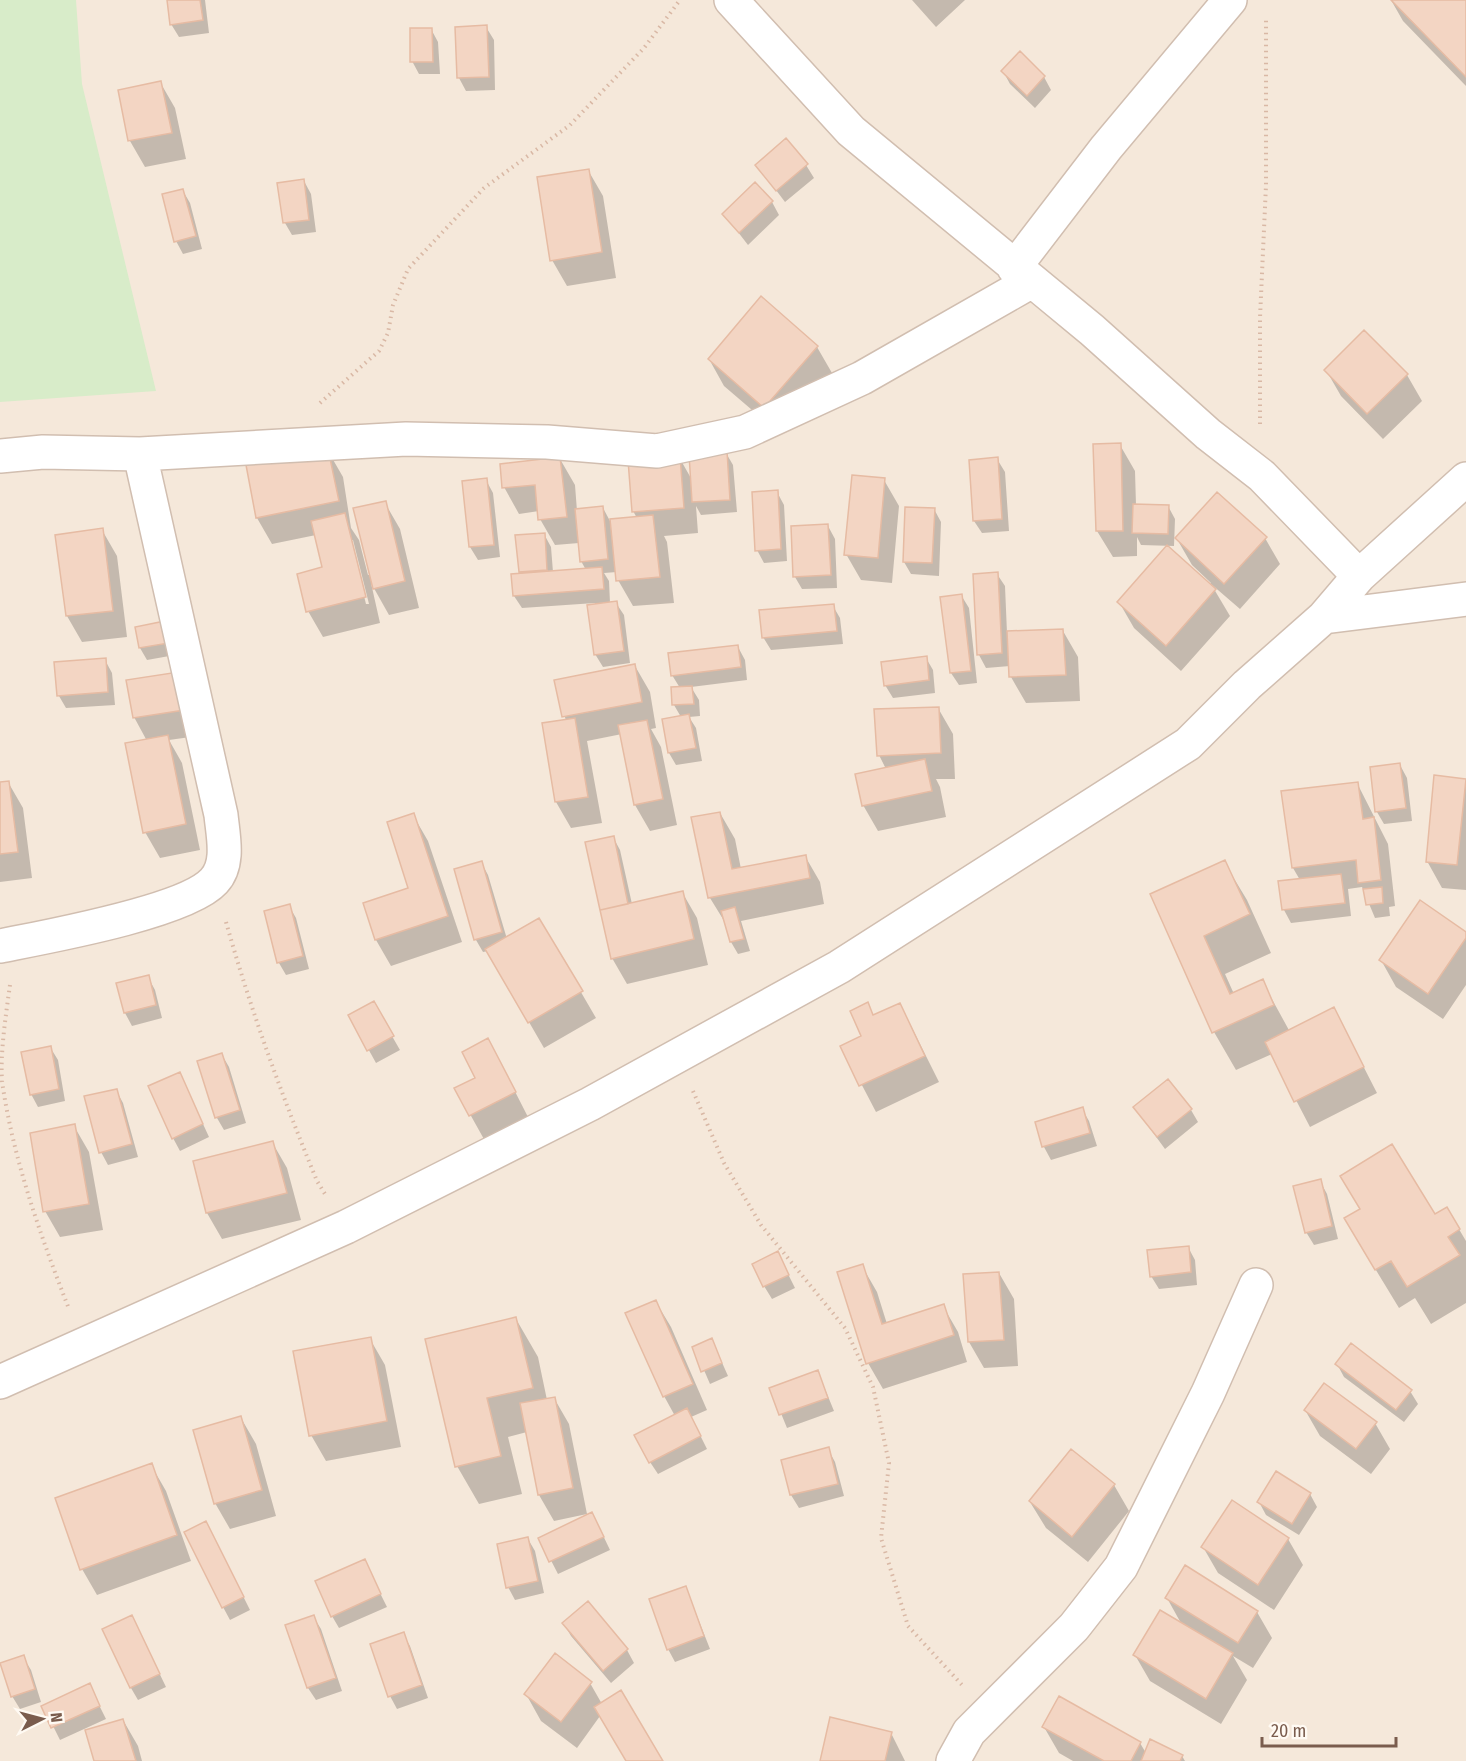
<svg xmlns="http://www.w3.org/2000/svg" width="1466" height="1761" font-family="'Fira Sans Condensed',sans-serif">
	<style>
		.residential { fill: #f5e8da }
		.green { fill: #d8ecc9 }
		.shadow { fill: #0003; fill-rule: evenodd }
		.building { fill: #f3d5c3; stroke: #e6bba3; stroke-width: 1.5 }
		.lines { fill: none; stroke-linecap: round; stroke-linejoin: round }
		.minor-casing { stroke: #d1beb0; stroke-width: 36 }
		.path { stroke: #d9b8a5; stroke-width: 4; stroke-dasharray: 1.5 4.5; stroke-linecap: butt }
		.minor { stroke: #fff; stroke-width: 33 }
	</style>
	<rect width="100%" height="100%" fill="#fdf6ec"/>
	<path class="residential" d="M 0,0 L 1466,0 L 1466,1761 L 0,1761 Z"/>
	<path class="green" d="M 0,0 L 76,0 L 82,84 L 156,391 L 0,402 Z"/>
	<path class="shadow" d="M 168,0 L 205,0 L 209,33 L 179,37 L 171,24 Z
		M 912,0 L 965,0 L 936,27 Z
		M 1391,0 L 1466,0 L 1466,86 L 1403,21 Z
		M 486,27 L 494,40 L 495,90 L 466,91 L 459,78 L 456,28 Z
		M 431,29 L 438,42 L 440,74 L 419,74 L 412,61 Z
		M 1003,71 L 1044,77 L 1051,90 L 1035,108 L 1010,84 Z
		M 160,82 L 175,108 L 186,159 L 145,167 L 130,141 Z
		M 757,165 L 806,165 L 814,178 L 785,202 Z
		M 588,170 L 603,196 L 616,278 L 567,286 L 552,260 Z
		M 304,181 L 311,194 L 316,232 L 292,235 L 285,223 Z
		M 755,185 L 772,202 L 779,215 L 748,245 L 724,214 Z
		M 183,191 L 190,203 L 202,249 L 183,254 L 176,241 Z
		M 1364,332 L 1407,375 L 1422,401 L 1383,439 L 1341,396 L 1326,370 Z
		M 817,347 L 832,373 L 779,433 L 724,386 L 709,359 Z
		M 1120,445 L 1135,471 L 1136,505 L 1168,506 L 1175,519 L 1174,546 L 1141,545 L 1137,537 L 1137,556 L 1113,557 L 1097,531 Z
		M 328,451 L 343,477 L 351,528 L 359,540 L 368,575 L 371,575 L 385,503 L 400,529 L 419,608 L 389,615 L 371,583 L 380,623 L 323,637 L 308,611 L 324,568 L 316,535 L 272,544 L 257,518 L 247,466 ZM 350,540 L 353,540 L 369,604 L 366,604 Z
		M 726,453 L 733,465 L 737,512 L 701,515 L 696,506 L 698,533 L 664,536 L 667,542 L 674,603 L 633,606 L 618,580 L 617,572 L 604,573 L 609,581 L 610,603 L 616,603 L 624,615 L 630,663 L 603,667 L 595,654 L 595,603 L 522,608 L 514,596 L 522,575 L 520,571 L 544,534 L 551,547 L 553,572 L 586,570 L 581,561 L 579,543 L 555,545 L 540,519 L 539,511 L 519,514 L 504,487 L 560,459 L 575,485 L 577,511 L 603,508 L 610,521 L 637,518 L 633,511 L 679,457 L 692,480 Z
		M 997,459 L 1005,472 L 1009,531 L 982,533 L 974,521 Z
		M 486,480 L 493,493 L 500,557 L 478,560 L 470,547 Z
		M 884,480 L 899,506 L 892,583 L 861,580 L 846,554 Z
		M 777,492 L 784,505 L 787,561 L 764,563 L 757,550 Z
		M 934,509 L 941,522 L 939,576 L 911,574 L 904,562 Z
		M 828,526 L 835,539 L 837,588 L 802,589 L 795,577 Z
		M 102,530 L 117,556 L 127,637 L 82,642 L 67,616 L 57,536 Z
		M 1265,538 L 1280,564 L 1240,609 L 1211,584 L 1230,616 L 1181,671 L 1134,628 L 1119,602 L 1209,585 L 1211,583 L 1192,565 L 1177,539 Z
		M 997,574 L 1005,586 L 1007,633 L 1063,631 L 1078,657 L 1080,701 L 1026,703 L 1011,677 L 1010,666 L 986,668 L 979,655 Z
		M 961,595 L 969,608 L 977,683 L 959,685 L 951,673 Z
		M 833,606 L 840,618 L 843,644 L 771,650 L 763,637 Z
		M 164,623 L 175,655 L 147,660 L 140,648 Z
		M 738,647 L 745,660 L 747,680 L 691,687 L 699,700 L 700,716 L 689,717 L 696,728 L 702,761 L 676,765 L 669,753 L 681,717 L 674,705 L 680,688 L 672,675 Z
		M 926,658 L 933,670 L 935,693 L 893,698 L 885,685 Z
		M 105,660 L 112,673 L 115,705 L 66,708 L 59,696 Z
		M 635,666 L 650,692 L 656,728 L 651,729 L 661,747 L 677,825 L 650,831 L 635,805 L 622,734 L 587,741 L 602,823 L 571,828 L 556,802 L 566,721 L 556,682 Z
		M 184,672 L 205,735 L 169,740 L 182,763 L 200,850 L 160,858 L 145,832 L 147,741 L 134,717 Z
		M 938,708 L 953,734 L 955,779 L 936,779 L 940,787 L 946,817 L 878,831 L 863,805 L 886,769 L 879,755 Z
		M 1400,765 L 1407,778 L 1412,821 L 1384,824 L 1377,812 Z
		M 1465,780 L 1466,782 L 1466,890 L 1442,888 L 1427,861 Z
		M 8,782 L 23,808 L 32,878 L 0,882 L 0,783 Z
		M 1357,783 L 1388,844 L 1395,906 L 1389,907 L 1390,916 L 1375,918 L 1362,887 L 1348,889 L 1351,916 L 1291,923 L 1284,910 L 1300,880 L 1293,868 L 1283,793 Z
		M 720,813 L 735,839 L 741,869 L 805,856 L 820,882 L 824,904 L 741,921 L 750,951 L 738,954 L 731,942 L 726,924 L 710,898 L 693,818 Z
		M 413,815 L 428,841 L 462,942 L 391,966 L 376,940 L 410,889 Z
		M 613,837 L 620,850 L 632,904 L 682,892 L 697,918 L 708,965 L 627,984 L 612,958 Z
		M 481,862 L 488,875 L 507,939 L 539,920 L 596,1018 L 544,1048 L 488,951 L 483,952 L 476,940 L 456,870 Z
		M 1224,862 L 1247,900 L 1271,953 L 1225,974 L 1234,994 L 1262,981 L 1290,1032 L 1334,1009 L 1377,1093 L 1310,1127 L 1272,1054 L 1236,1070 L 1214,1032 L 1152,894 Z
		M 289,906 L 296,918 L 309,969 L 286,975 L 279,963 L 266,912 Z
		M 1466,934 L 1466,985 L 1443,1019 L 1396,987 L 1381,960 Z
		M 148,977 L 155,990 L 162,1018 L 132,1026 L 125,1013 L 118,984 Z
		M 373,1003 L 400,1050 L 376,1063 L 350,1016 Z
		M 867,1004 L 874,1016 L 900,1004 L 939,1082 L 876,1112 L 842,1047 L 863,1036 Z
		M 50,1047 L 58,1060 L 65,1101 L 38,1107 L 31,1094 Z
		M 222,1055 L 229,1067 L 246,1123 L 224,1130 L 217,1118 L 199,1062 Z
		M 502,1066 L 529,1119 L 485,1141 L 456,1089 Z
		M 180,1074 L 209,1137 L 180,1151 L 173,1138 Z
		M 116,1090 L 123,1103 L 138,1157 L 108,1165 L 101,1152 Z
		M 1135,1108 L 1191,1110 L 1198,1122 L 1165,1149 Z
		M 1082,1109 L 1089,1121 L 1097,1146 L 1051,1160 L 1044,1147 L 1036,1123 Z
		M 74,1126 L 89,1152 L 103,1230 L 60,1237 L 45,1211 Z
		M 272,1142 L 287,1168 L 301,1220 L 222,1239 L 207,1213 Z
		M 1320,1181 L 1327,1194 L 1338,1239 L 1314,1245 L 1306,1232 Z
		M 1447,1209 L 1466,1241 L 1466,1303 L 1431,1324 L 1415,1298 L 1399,1308 L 1368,1257 Z
		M 1188,1247 L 1195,1260 L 1197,1285 L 1159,1289 L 1151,1276 Z
		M 784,1266 L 795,1288 L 772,1299 L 764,1286 Z
		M 862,1266 L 877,1292 L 887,1324 L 943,1306 L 958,1332 L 967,1362 L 883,1389 L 868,1363 Z
		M 999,1273 L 1014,1299 L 1018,1366 L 984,1368 L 969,1342 Z
		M 656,1302 L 671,1327 L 707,1410 L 691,1417 L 707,1449 L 658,1474 L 650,1462 L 675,1416 L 664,1396 Z
		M 516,1319 L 538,1357 L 547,1400 L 554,1398 L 569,1424 L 587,1514 L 554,1521 L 539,1495 L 527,1432 L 508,1437 L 522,1494 L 479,1504 L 457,1466 Z
		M 370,1339 L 385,1365 L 401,1447 L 326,1461 L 311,1435 Z
		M 712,1340 L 728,1376 L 710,1384 L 694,1347 Z
		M 1337,1364 L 1410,1391 L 1418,1404 L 1404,1422 L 1344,1377 Z
		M 818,1372 L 834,1411 L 787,1428 L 771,1389 Z
		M 1305,1410 L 1375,1423 L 1390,1449 L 1371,1474 L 1320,1436 Z
		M 241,1418 L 256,1444 L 276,1516 L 230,1529 L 215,1503 Z
		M 828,1449 L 835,1462 L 844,1496 L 799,1508 L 791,1495 L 783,1461 Z
		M 151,1465 L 166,1491 L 191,1561 L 97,1595 L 82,1569 Z
		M 1114,1485 L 1129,1511 L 1088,1562 L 1046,1528 L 1030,1502 Z
		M 1310,1494 L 1317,1507 L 1299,1535 L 1266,1515 L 1259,1502 Z
		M 599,1527 L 610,1550 L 558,1574 L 540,1539 Z
		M 213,1536 L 250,1610 L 230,1620 L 223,1607 Z
		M 528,1539 L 535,1551 L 544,1593 L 515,1600 L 508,1587 Z
		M 1288,1539 L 1303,1565 L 1274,1610 L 1218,1573 L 1203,1547 Z
		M 364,1561 L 387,1607 L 339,1628 L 332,1616 Z
		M 686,1588 L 710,1649 L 675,1662 L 668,1649 Z
		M 1167,1598 L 1257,1612 L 1272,1638 L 1253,1668 L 1233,1656 L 1247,1680 L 1221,1724 L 1150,1681 L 1135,1655 L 1182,1625 Z
		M 587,1604 L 627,1650 L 634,1663 L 611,1683 L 571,1636 L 564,1624 Z
		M 313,1616 L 321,1629 L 342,1691 L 316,1700 L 308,1688 L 287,1626 Z
		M 132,1617 L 166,1687 L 138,1700 L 131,1688 Z
		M 403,1634 L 410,1646 L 428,1698 L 397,1709 L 390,1696 Z
		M 23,1657 L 31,1670 L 41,1702 L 20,1709 L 12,1696 Z
		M 590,1683 L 602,1704 L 662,1761 L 627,1761 L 600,1716 L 577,1748 L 541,1721 L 526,1694 Z
		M 89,1685 L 106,1719 L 60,1740 L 43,1706 Z
		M 123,1720 L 138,1746 L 142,1761 L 96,1761 Z
		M 1044,1727 L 1140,1743 L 1146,1753 L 1182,1756 L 1185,1761 L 1073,1761 L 1059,1753 Z
		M 891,1733 L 905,1761 L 822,1761 Z"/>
	<path class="building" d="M 167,0 L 200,0 L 203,20 L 170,25 Z
		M 1391,0 L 1466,0 L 1466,77 Z
		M 487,25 L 489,77 L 457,78 L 455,27 Z
		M 410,28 L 432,28 L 433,62 L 410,62 Z
		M 1020,51 L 1045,76 L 1027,96 L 1001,71 Z
		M 161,81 L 172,133 L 128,141 L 118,90 Z
		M 786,138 L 808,164 L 776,191 L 755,165 Z
		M 589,169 L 602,252 L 550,261 L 537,177 Z
		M 304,179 L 309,220 L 283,223 L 277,183 Z
		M 755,182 L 773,201 L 739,233 L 722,214 Z
		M 183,189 L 196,236 L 174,242 L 162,194 Z
		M 761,296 L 818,346 L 764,408 L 708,359 Z
		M 1364,330 L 1408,374 L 1367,414 L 1324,370 Z
		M 1121,443 L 1123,531 L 1096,531 L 1093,444 Z
		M 328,449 L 339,501 L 256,518 L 246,465 Z
		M 727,451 L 730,500 L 692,502 L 689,454 Z
		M 680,456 L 684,508 L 632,512 L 628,460 Z
		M 560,457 L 567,517 L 538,520 L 535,485 L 502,488 L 500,464 Z
		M 998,457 L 1002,519 L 973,521 L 969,460 Z
		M 852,475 L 885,478 L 878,558 L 844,555 Z
		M 487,478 L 494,545 L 469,547 L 462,481 Z
		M 778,490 L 781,549 L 755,551 L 752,492 Z
		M 1217,492 L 1267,537 L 1224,584 L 1175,538 Z
		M 386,501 L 405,581 L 373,589 L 353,508 Z
		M 1133,504 L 1169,505 L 1168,534 L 1132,533 Z
		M 603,506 L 608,559 L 580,562 L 575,509 Z
		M 905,507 L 935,508 L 932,563 L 903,562 Z
		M 345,513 L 366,597 L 306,612 L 297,574 L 322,567 L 311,521 Z
		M 653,515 L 660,577 L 616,581 L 610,519 Z
		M 828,524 L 831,575 L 793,577 L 791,526 Z
		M 103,528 L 113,611 L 66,616 L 55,535 Z
		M 545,533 L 547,570 L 519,572 L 515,535 Z
		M 1167,545 L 1216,589 L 1166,646 L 1117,602 Z
		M 602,567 L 604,589 L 513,596 L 511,574 Z
		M 998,572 L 1002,653 L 977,655 L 973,574 Z
		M 962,594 L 971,671 L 950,673 L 940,597 Z
		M 617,601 L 624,651 L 594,655 L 587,605 Z
		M 834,604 L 837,631 L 762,638 L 759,610 Z
		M 165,621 L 169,643 L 139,648 L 135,627 Z
		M 1063,629 L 1066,675 L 1009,677 L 1007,631 Z
		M 738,645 L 741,667 L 671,676 L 668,653 Z
		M 927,656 L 929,680 L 884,686 L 881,662 Z
		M 106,658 L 108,692 L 57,696 L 54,662 Z
		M 635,664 L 642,702 L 562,717 L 554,680 Z
		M 185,671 L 191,709 L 133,718 L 126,680 Z
		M 692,686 L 694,704 L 672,705 L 671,687 Z
		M 939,707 L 941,753 L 877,756 L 874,709 Z
		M 689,714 L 696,748 L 668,753 L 662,719 Z
		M 575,718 L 588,797 L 555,802 L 542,723 Z
		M 647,720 L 663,799 L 634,805 L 618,725 Z
		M 168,735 L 186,824 L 143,833 L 125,743 Z
		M 925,759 L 932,791 L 862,806 L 855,774 Z
		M 1400,763 L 1406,808 L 1375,812 L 1370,767 Z
		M 1434,775 L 1466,779 L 1457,865 L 1426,862 Z
		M 9,781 L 18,852 L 0,854 L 0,782 Z
		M 1358,782 L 1363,819 L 1374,817 L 1381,880 L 1358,883 L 1356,860 L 1292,868 L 1281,791 Z
		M 720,812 L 732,869 L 806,855 L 810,878 L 708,898 L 691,817 Z
		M 414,813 L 448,916 L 375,940 L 363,903 L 408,888 L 387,822 Z
		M 614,836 L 628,904 L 600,910 L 585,842 Z
		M 1225,860 L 1250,914 L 1204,936 L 1230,994 L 1263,979 L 1274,1005 L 1212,1033 L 1150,894 Z
		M 482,861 L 502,932 L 474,940 L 454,869 Z
		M 1341,874 L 1345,903 L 1282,910 L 1278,881 Z
		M 1382,887 L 1383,903 L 1366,905 L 1363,889 Z
		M 683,891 L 694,939 L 611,959 L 600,910 Z
		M 1420,900 L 1466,932 L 1466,938 L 1428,994 L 1379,960 Z
		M 290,904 L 303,956 L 277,963 L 264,911 Z
		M 735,907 L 744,939 L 730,942 L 721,911 Z
		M 539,918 L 583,991 L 528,1023 L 485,949 Z
		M 149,975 L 156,1005 L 124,1013 L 116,983 Z
		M 374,1001 L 394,1036 L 367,1051 L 348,1015 Z
		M 868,1002 L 873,1015 L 900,1003 L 925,1056 L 859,1086 L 840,1046 L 861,1036 L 850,1011 Z
		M 1334,1007 L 1364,1067 L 1294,1102 L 1265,1042 Z
		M 488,1038 L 516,1092 L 469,1116 L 454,1088 L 475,1078 L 462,1052 Z
		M 51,1046 L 59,1089 L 30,1095 L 21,1052 Z
		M 222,1053 L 240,1110 L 215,1118 L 197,1061 Z
		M 180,1072 L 203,1124 L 172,1139 L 148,1086 Z
		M 1168,1079 L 1192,1109 L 1157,1137 L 1133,1107 Z
		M 117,1089 L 132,1144 L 99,1153 L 84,1096 Z
		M 1083,1107 L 1090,1133 L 1042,1147 L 1035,1122 Z
		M 75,1124 L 89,1204 L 43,1212 L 30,1133 Z
		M 273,1141 L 287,1193 L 206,1213 L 193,1161 Z
		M 1392,1144 L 1435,1214 L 1447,1207 L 1460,1229 L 1448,1237 L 1460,1255 L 1407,1287 L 1391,1261 L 1375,1270 L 1344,1218 L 1360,1209 L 1340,1176 Z
		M 1321,1179 L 1332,1226 L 1305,1233 L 1293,1186 Z
		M 1189,1246 L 1191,1272 L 1150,1277 L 1147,1250 Z
		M 778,1251 L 789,1275 L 763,1287 L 752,1264 Z
		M 863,1264 L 882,1324 L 944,1304 L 954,1335 L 866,1364 L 837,1272 Z
		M 999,1272 L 1004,1340 L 968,1342 L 963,1274 Z
		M 656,1300 L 693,1384 L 663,1397 L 625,1313 Z
		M 516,1317 L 533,1388 L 487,1398 L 501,1456 L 455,1467 L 425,1339 Z
		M 371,1337 L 387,1421 L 309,1436 L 293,1351 Z
		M 712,1338 L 722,1363 L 701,1372 L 692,1347 Z
		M 1351,1343 L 1412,1390 L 1396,1410 L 1335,1364 Z
		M 818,1370 L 828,1398 L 779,1415 L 769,1388 Z
		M 1324,1383 L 1377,1422 L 1356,1449 L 1304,1410 Z
		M 555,1397 L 573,1488 L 538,1495 L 520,1403 Z
		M 687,1408 L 701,1436 L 649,1463 L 634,1435 Z
		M 241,1416 L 262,1490 L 214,1504 L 193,1430 Z
		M 829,1447 L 838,1484 L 790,1495 L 781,1460 Z
		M 1071,1449 L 1115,1484 L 1072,1537 L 1029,1501 Z
		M 152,1463 L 177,1535 L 80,1570 L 55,1498 Z
		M 1276,1471 L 1311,1493 L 1292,1524 L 1257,1502 Z
		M 1232,1500 L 1289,1538 L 1258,1585 L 1201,1547 Z
		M 592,1512 L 604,1537 L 549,1562 L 538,1538 Z
		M 206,1521 L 244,1597 L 222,1608 L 184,1532 Z
		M 528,1537 L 538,1581 L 506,1588 L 497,1544 Z
		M 365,1559 L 381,1594 L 331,1617 L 315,1581 Z
		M 1185,1565 L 1258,1611 L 1238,1643 L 1165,1598 Z
		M 686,1586 L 704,1636 L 667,1650 L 649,1599 Z
		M 588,1601 L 628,1649 L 603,1671 L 562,1623 Z
		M 1160,1610 L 1233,1653 L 1206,1699 L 1133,1655 Z
		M 132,1615 L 160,1674 L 130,1688 L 102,1629 Z
		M 314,1615 L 336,1678 L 307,1688 L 285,1625 Z
		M 404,1632 L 422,1685 L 388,1697 L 370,1644 Z
		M 555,1653 L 592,1682 L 561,1722 L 524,1694 Z
		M 24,1655 L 35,1689 L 11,1697 L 0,1663 Z
		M 90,1683 L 100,1706 L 51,1728 L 41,1706 Z
		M 621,1690 L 663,1761 L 626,1761 L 594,1707 Z
		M 1059,1696 L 1141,1742 L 1131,1761 L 1104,1761 L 1042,1727 Z
		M 830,1717 L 892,1732 L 885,1761 L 820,1761 Z
		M 123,1719 L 136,1761 L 94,1761 L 85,1730 Z
		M 1150,1739 L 1183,1755 L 1180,1761 L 1141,1761 Z"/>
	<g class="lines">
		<g class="minor-casing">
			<path id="minor" d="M 731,0 L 851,131 L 1092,330 L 1208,434 L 1262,476 L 1359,576
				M 1014,268 L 1106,148 L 1230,0
				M 0,456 L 43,452 L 140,454 L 406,439 L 547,442 L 657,451 L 745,432 L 862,378 L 1032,281
				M 1324,617 L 1466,599
				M 0,946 C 45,937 186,912 214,881 C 230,864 223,836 221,815 L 140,454
				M 0,1382 L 346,1227 L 590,1104 L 839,967 L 1188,744 L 1247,685 L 1324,617 L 1359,576 L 1466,479
				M 953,1761 L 969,1732 L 1074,1627 L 1121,1567 L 1208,1393 L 1256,1285"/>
		</g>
		<path class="path" d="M 320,403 L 379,351 L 388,333 L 393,305 L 408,269 L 484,188 L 570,125 L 644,48 L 680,0
			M 1260,424 L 1260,318 L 1266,185 L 1266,18
			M 226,922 C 251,1011 282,1096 317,1181 L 325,1194
			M 10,985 C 6,1014 0,1053 2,1081 C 13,1159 41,1237 69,1309
			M 693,1091 L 724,1163 L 761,1225 L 845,1328 L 873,1387 L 889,1463 L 881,1538 L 908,1626 L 962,1685"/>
		<use href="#minor" class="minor"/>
	</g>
	<g transform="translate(42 1719) rotate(84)" stroke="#fffaf3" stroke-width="4.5" paint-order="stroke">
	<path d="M0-4.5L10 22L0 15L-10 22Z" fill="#7a5c4d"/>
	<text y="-9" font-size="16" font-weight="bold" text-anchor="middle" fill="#7a5c4d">N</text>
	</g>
	<path d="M1262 1737v9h134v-9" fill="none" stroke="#7a5c4d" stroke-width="3"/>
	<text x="1271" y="1737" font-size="18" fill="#7a5c4d" stroke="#fffaf3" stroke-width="4.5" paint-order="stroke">20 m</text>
</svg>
